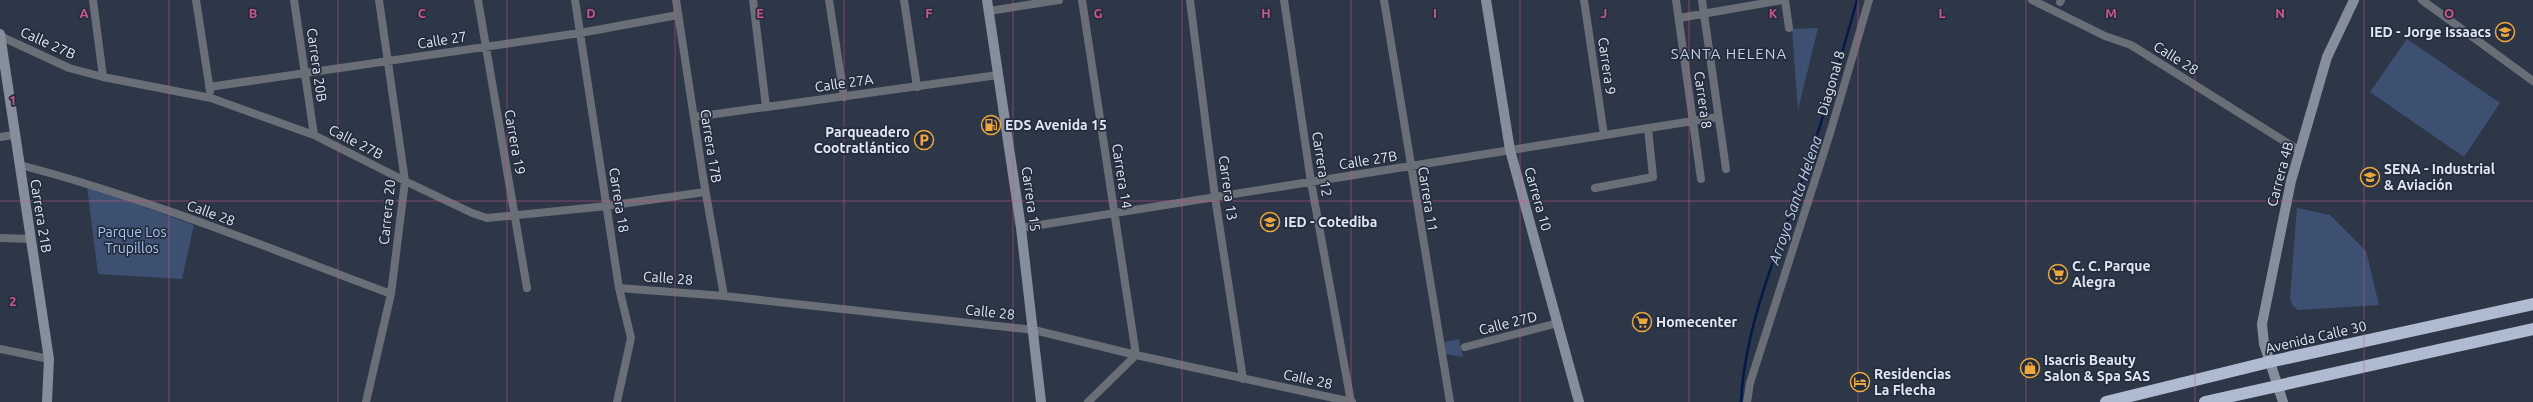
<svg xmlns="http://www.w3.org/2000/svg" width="2533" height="402" font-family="Ubuntu,sans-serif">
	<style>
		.park { fill: #3d5072 }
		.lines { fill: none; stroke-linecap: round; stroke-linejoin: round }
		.stream { stroke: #021a4a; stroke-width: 2.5 }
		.street { stroke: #6a6f77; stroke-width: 8 }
		.secondary { stroke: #868e9b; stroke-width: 10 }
		.highway { stroke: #aebbd0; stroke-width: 12 }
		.grid { fill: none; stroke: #cc5689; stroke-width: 1; stroke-opacity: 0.55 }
		.labels { text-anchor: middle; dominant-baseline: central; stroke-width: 3.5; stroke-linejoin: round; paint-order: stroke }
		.poi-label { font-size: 14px; font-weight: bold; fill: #e2e8f3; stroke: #242d3d; text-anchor: start }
		.street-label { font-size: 14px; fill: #e2e8f3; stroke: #242d3d }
		.park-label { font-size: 14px; fill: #a8c4f4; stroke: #242d3d }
		.neighbourhood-label { font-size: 15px; letter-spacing: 1px; fill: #c4d0e6; stroke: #242d3d }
		.water-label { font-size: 15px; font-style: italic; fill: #bccfef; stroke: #242d3d }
		.grid-label { font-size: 13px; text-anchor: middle; font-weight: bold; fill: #cc5689; stroke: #242d3d; stroke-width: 3.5; stroke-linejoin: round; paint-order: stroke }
	</style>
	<rect width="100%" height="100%" fill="#2d3748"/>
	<path class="park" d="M 1818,28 L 1798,110 L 1792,29 Z
		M 2407,39 L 2500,103 L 2464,157 L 2370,92 Z
		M 87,186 L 194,225 L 182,279 L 98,274 Z
		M 2297,208 L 2330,215 L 2366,251 L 2379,305 L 2298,310 L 2293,306 L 2290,298 Z
		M 1459,339 L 1463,357 L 1446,354 L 1444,342 Z"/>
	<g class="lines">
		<path class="stream" d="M 1741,402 C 1745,325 1777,253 1802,180 C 1823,121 1840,61 1857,0"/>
		<path class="street" d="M 93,0 L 103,77
			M 196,0 L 210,91
			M 294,0 L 314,135
			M 478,0 L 527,288
			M 575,0 L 619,288 L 631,338 L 617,402
			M 676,0 L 703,177 L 724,296
			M 753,0 L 766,107
			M 829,0 L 844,97
			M 904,0 L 917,87
			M 1082,0 L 1136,355 L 1088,402
			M 1190,0 L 1215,197 L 1243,379
			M 1284,0 L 1311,182 L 1351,402
			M 1384,0 L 1450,402
			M 1584,0 L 1604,135
			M 1676,0 L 1701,179
			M 1702,0 L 1726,169
			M 1785,0 L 1789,28
			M 2032,0 L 2105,36 L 2131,45 L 2300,151
			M 2422,0 L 2533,81
			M 2060,2 L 2061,0
			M 989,11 L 1059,0
			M 1679,18 L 1783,0
			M 0,36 L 69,68 L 103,77 L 211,98 L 314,135 L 405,181 L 472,213 L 487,218 L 607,206 L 705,192
			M 209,87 L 580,33 L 678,15
			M 694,117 L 998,75
			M 0,137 L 14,135
			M 20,165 C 147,198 268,248 391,294
			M 1595,188 L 1653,177 L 1648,128
			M 1021,228 L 1718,117
			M 0,238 L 31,239
			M 619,288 L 724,296 L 1034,330 L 1136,355 L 1352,402
			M 1465,347 L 1558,323
			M 0,349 L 49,359
			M 366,402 L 391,294 L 405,181 L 379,0
			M 1747,402 L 1750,383 L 1831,130 L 1869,0"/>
		<path class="secondary" d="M 987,0 L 1021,228 L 1041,402
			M 1486,0 L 1510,150 L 1579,402
			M 0,34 L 49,359 L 47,402
			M 2283,402 L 2264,344 L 2262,324 L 2291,181 L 2327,57 L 2354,0"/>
		<path class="highway" d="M 2106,402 L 2269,362 L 2533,304
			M 2205,402 L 2533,329"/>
	</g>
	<path class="grid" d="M 169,0 L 169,402M 338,0 L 338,402M 507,0 L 507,402M 675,0 L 675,402M 844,0 L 844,402M 1013,0 L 1013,402M 1182,0 L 1182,402M 1351,0 L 1351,402M 1520,0 L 1520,402M 1689,0 L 1689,402M 1858,0 L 1858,402M 2026,0 L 2026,402M 2195,0 L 2195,402M 2364,0 L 2364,402M 0,201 L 2533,201"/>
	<defs>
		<g id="school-ring" transform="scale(1)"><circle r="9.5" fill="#242d3d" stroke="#eea73c" stroke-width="1.5"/><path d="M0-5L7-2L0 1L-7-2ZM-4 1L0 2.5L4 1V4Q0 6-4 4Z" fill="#eea73c"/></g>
		<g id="fuel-ring" transform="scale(1)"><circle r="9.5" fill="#242d3d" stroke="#eea73c" stroke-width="1.5"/><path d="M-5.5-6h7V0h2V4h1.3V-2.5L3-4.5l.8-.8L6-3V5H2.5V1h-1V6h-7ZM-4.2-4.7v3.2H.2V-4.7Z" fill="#eea73c"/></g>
		<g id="parking-ring" transform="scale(1)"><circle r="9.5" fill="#242d3d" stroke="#eea73c" stroke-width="1.5"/><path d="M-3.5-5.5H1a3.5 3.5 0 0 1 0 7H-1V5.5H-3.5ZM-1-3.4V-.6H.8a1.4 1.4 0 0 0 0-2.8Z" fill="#eea73c"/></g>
		<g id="university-ring" transform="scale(1)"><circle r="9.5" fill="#242d3d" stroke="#eea73c" stroke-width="1.5"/><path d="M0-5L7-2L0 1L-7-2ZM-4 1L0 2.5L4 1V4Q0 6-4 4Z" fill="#eea73c"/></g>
		<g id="supermarket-ring" transform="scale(1)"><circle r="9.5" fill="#242d3d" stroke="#eea73c" stroke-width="1.5"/><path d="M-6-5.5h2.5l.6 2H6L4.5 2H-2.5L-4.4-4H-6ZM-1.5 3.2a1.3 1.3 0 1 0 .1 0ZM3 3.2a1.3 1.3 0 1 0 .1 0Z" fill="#eea73c"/></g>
		<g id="shop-ring" transform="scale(1)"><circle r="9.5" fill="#242d3d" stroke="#eea73c" stroke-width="1.5"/><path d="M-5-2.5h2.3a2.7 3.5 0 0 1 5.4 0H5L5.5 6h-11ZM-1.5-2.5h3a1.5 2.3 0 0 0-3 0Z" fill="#eea73c"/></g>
		<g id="hotel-ring" transform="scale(1)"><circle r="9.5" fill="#242d3d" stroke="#eea73c" stroke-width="1.5"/><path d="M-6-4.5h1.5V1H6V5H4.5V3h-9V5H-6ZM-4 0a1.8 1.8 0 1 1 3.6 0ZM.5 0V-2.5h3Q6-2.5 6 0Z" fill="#eea73c"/></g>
	</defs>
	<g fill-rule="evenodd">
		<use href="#school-ring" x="2505" y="32"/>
		<use href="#fuel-ring" x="991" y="125"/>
		<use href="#parking-ring" x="924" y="140"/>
		<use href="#university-ring" x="2370" y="177"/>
		<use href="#school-ring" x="1270" y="222"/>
		<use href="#supermarket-ring" x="2058" y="274"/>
		<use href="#supermarket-ring" x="1642" y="322"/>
		<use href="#shop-ring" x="2030" y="368"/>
		<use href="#hotel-ring" x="1860" y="382"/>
	</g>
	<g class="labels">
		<g class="poi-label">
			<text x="2491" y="32" text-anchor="end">IED - Jorge Issaacs</text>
			<text x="1005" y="125">EDS Avenida 15</text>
			<text x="910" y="132" text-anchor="end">Parqueadero<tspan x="910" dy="16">Cootratlántico</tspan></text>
			<text x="2384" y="169">SENA - Industrial<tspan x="2384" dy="16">&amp; Aviación</tspan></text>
			<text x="1284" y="222">IED - Cotediba</text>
			<text x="2072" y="266">C. C. Parque<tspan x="2072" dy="16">Alegra</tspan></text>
			<text x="1656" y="322">Homecenter</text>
			<text x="2044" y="360">Isacris Beauty<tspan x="2044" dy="16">Salon &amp; Spa SAS</tspan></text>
			<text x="1874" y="374">Residencias<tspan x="1874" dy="16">La Flecha</tspan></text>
		</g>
		<g class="street-label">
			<text transform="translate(442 40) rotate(-9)">Calle 27</text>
			<text transform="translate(48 43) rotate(24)">Calle 27B</text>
			<text transform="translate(2176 58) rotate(32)">Calle 28</text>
			<text transform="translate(317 65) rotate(82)">Carrera 20B</text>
			<text transform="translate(1607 66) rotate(82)">Carrera 9</text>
			<text transform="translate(844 83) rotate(-8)">Calle 27A</text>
			<text transform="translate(1831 83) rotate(-74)">Diagonal 8</text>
			<text transform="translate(1703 100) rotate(82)">Carrera 8</text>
			<text transform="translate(356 142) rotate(27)">Calle 27B</text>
			<text transform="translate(515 142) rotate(80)">Carrera 19</text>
			<text transform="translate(711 146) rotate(81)">Carrera 17B</text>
			<text transform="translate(1368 160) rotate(-9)">Calle 27B</text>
			<text transform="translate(1322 164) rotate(81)">Carrera 12</text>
			<text transform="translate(2280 174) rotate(-75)">Carrera 4B</text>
			<text transform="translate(1122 176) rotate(81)">Carrera 14</text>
			<text transform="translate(1228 188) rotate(82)">Carrera 13</text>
			<text transform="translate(1031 199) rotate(82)">Carrera 15</text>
			<text transform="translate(1428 199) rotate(81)">Carrera 11</text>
			<text transform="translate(1538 199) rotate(74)">Carrera 10</text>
			<text transform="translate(619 200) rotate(81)">Carrera 18</text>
			<text transform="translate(387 212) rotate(-84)">Carrera 20</text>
			<text transform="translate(211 213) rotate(20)">Calle 28</text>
			<text transform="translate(41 216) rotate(81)">Carrera 21B</text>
			<text transform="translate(668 278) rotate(4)">Calle 28</text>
			<text transform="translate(990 312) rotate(6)">Calle 28</text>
			<text transform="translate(1508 323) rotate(-14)">Calle 27D</text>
			<text transform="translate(2316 337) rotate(-13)">Avenida Calle 30</text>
			<text transform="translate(1308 379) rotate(12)">Calle 28</text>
		</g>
		<g class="park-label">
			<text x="132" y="232">Parque Los<tspan x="132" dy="16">Trupillos</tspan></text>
		</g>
		<g class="neighbourhood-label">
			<text x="1729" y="53">SANTA HELENA</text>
		</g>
		<g class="water-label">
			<text transform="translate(1795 200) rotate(-71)">Arroyo Santa Helena</text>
		</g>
	</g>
	<g class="grid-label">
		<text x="84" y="18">A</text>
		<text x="253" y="18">B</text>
		<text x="422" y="18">C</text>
		<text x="591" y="18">D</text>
		<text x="760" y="18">E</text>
		<text x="929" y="18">F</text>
		<text x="1098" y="18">G</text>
		<text x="1266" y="18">H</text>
		<text x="1435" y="18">I</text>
		<text x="1604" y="18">J</text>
		<text x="1773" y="18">K</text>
		<text x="1942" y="18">L</text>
		<text x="2111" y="18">M</text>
		<text x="2280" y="18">N</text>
		<text x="2449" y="18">O</text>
		<text x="13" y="105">1</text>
		<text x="13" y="306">2</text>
	</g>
</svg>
